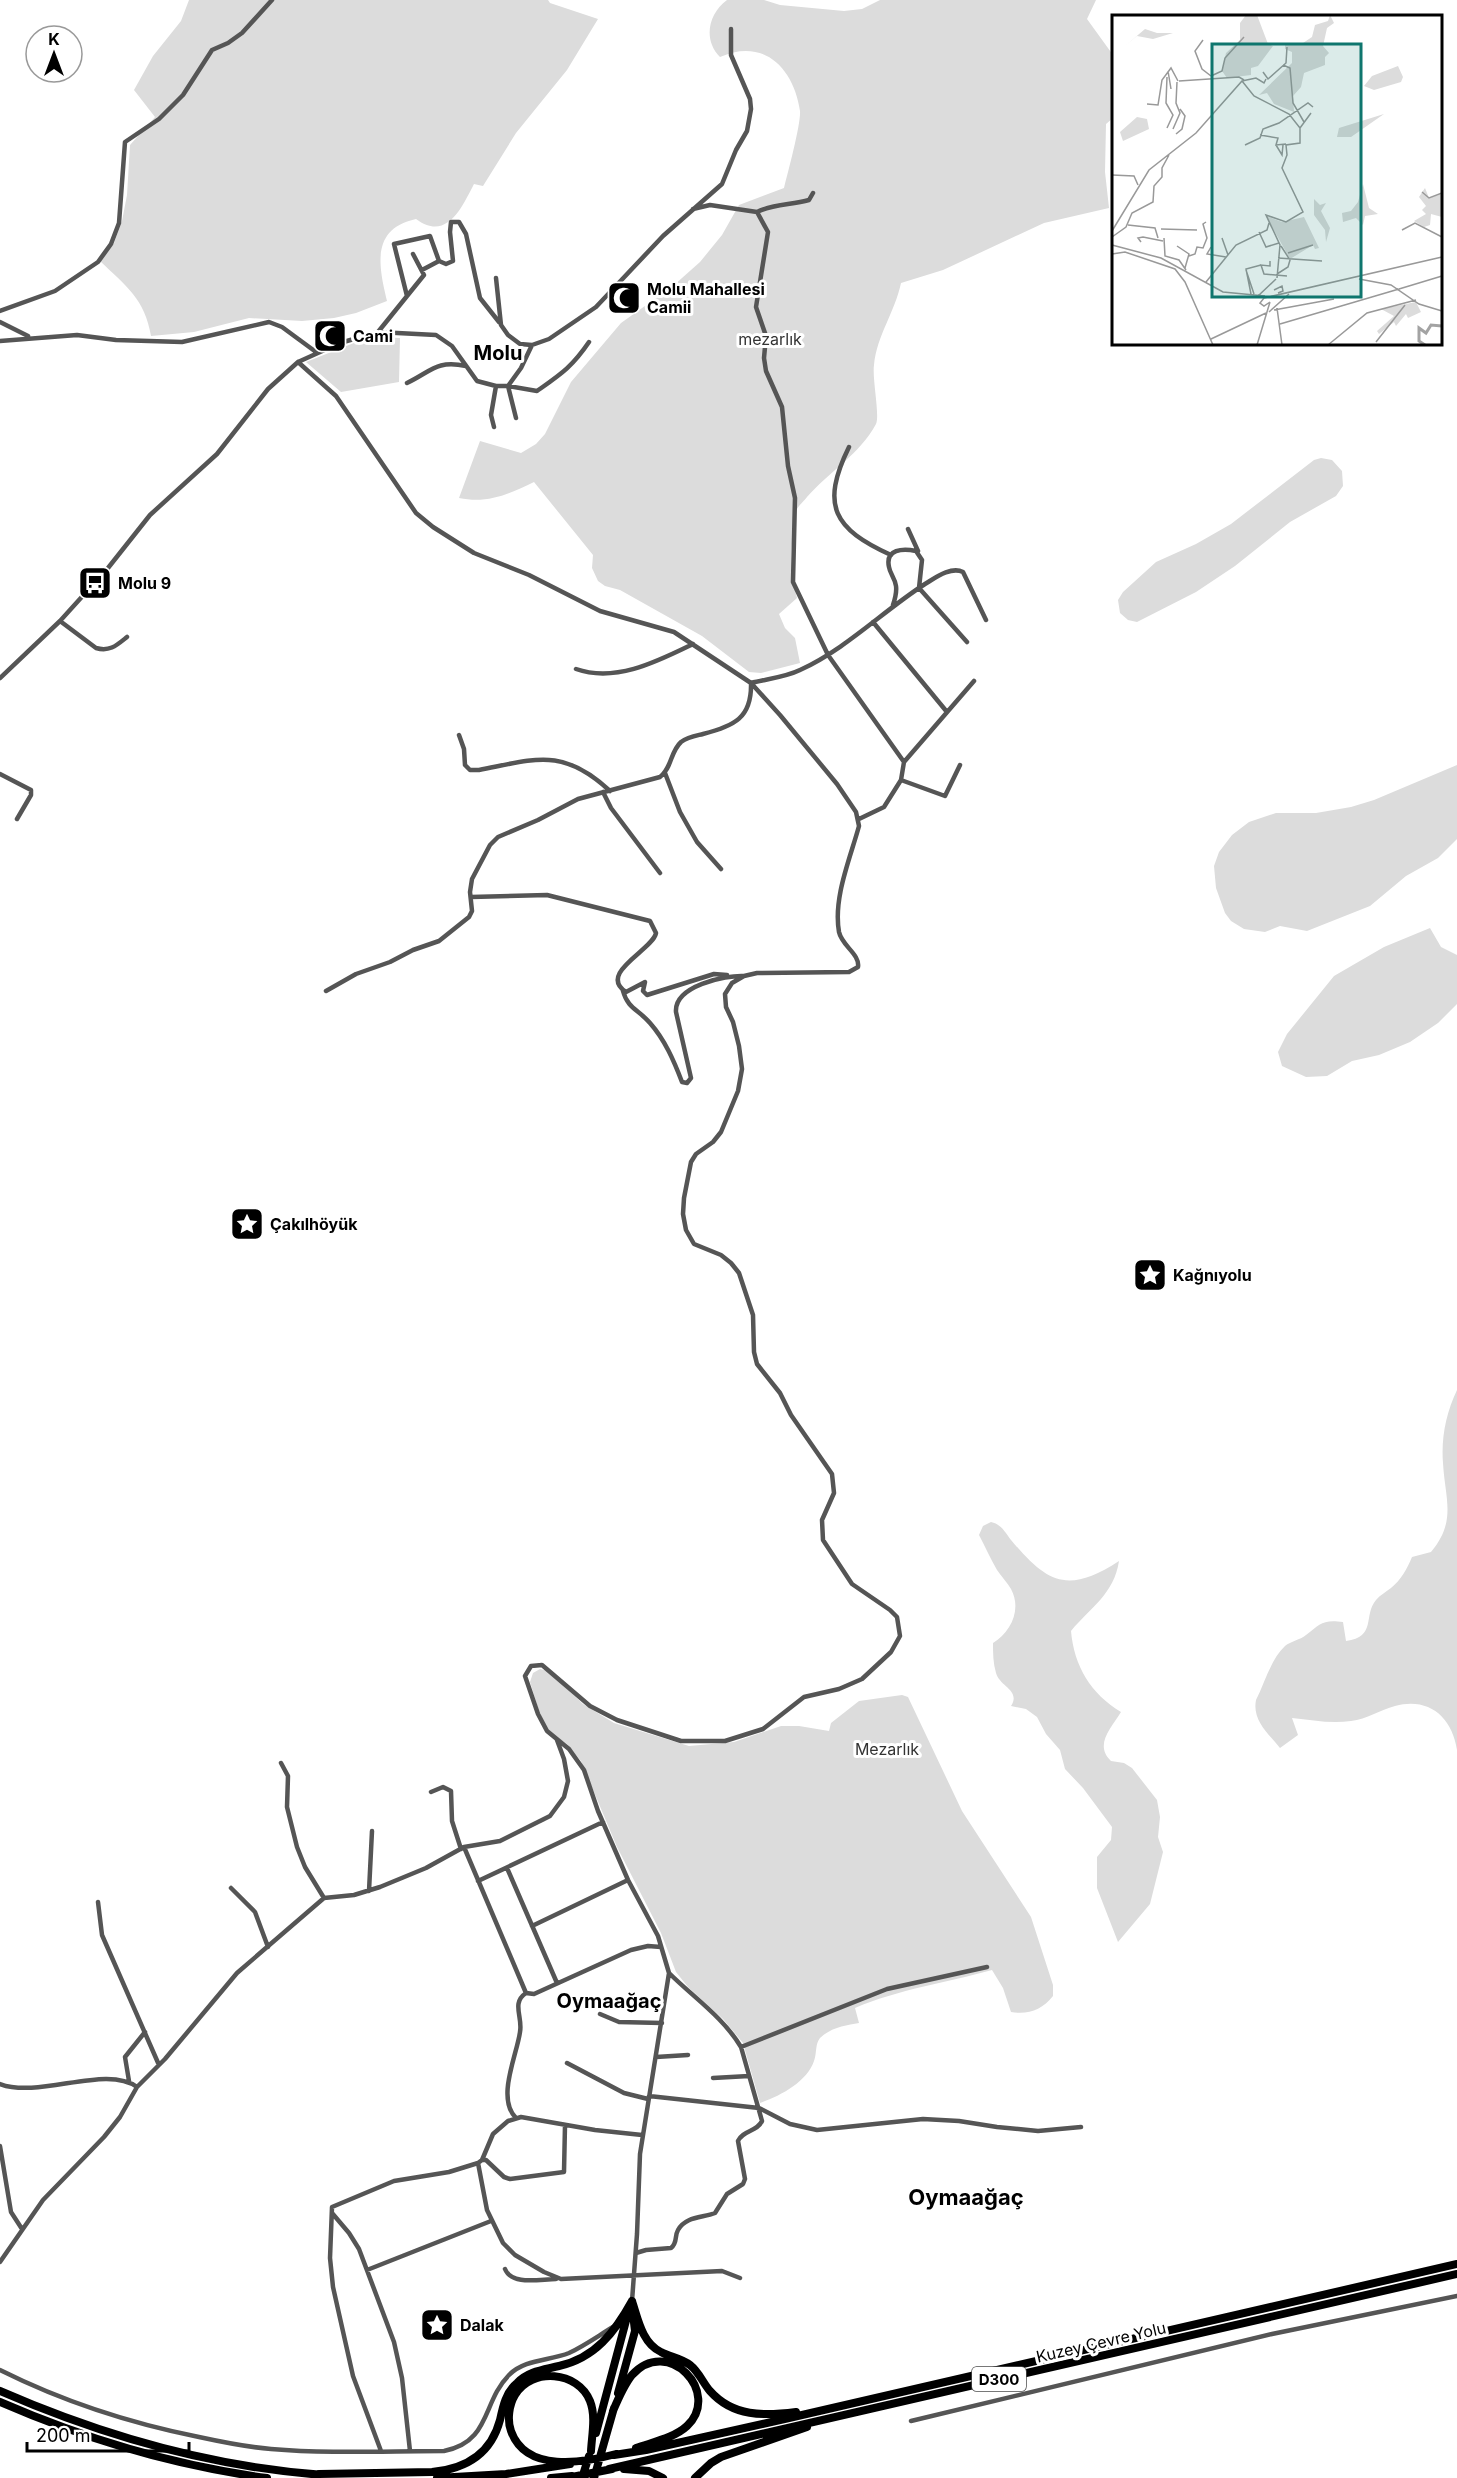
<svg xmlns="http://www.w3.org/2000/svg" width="1457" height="2478" font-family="Inter,sans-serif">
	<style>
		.green { fill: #dcdcdc }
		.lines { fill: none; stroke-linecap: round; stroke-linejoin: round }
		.minor { stroke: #555; stroke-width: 4.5 }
		.trunk { stroke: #000; stroke-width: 8 }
		.labels { text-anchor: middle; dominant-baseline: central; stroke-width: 6; stroke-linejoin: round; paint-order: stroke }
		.shield { fill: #fff; stroke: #4c4c4c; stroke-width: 1.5 }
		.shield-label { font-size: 15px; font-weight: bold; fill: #000 }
		.poi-label { font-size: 16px; font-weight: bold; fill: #000; stroke: #fff; text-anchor: start }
		.park-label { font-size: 16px; fill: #333; stroke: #fff }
		.street-label { font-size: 16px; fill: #000; stroke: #fff }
		.quarter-label { font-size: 20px; font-weight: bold; fill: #000; stroke: #fff }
		.district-label { font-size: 22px; font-weight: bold; fill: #000; stroke: #fff }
		.inset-river { fill: none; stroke: #a3a3a3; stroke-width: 3 }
		.inset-road { fill: none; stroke: #999; stroke-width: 1.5 }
		.view { fill: #0f766e; fill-opacity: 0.15; stroke: #0f766e; stroke-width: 3 }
		.inset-edge { fill: none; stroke: #000; stroke-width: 3 }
	</style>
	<rect width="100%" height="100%" fill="#fff"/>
	<path class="green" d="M 189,0 L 548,0 L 550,3 L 598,19 L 567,70 L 516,133 L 483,186 L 474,184 C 462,207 447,242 416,219 C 370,229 379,267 387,301 L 356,313 L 334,318 L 302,321 L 249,318 L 194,332 L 151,336 C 145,299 126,286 100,261 L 114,243 L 122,221 L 127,195 L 130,145 L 155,117 L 134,90 L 153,56 L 181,21 Z
		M 727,0 L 764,0 L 780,5 L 844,11 L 862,9 L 880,0 L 1096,0 L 1087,19 L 1113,55 L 1113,118 L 1106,124 L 1105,172 L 1109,208 L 1044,223 L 943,270 L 901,283 C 895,312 877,335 874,365 C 872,379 880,415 876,424 C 860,454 829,472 807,497 C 804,501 798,506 796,511 C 792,520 793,534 792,543 C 790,562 792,579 797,598 L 779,614 L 785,628 L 795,638 L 800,663 L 761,673 L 749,672 L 702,636 L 620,590 L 605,586 L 598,581 L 592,568 L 593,555 L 534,482 C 509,494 488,504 459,498 L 480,441 L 521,453 L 536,444 L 545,434 L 571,382 L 621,323 L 673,286 L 700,262 L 722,235 L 739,205 L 784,188 C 788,172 801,124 800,111 C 794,69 764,37 720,57 C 703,40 708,14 727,0 Z
		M 369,337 L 400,338 L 399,382 L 341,392 L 306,362 Z
		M 1321,458 L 1332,460 L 1342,471 L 1343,486 L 1336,496 L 1290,522 L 1235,566 L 1196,592 L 1137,622 L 1128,620 L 1120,613 L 1118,600 L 1123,592 L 1156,562 L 1196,544 L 1231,524 L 1314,460 Z
		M 1457,765 L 1457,839 L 1438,858 L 1406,876 L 1370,906 L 1307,931 L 1280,926 L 1265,932 L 1244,929 L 1231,921 L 1225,913 L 1216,888 L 1214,866 L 1219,852 L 1232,835 L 1249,822 L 1276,813 L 1316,813 L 1351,807 L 1374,800 Z
		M 1430,928 L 1441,947 L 1457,955 L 1457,1004 L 1438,1023 L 1410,1042 L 1379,1055 L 1352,1061 L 1327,1076 L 1306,1077 L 1282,1066 L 1278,1052 L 1287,1034 L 1334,976 L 1384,947 Z
		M 1457,1390 L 1457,1750 C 1452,1717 1429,1697 1395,1706 C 1380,1710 1367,1719 1351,1721 C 1331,1724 1312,1720 1292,1718 L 1298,1735 L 1280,1748 C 1268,1733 1252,1720 1256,1700 C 1265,1682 1271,1659 1285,1646 C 1291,1641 1300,1640 1306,1635 C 1320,1624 1323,1619 1343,1622 L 1346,1641 C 1377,1637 1363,1615 1376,1600 C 1380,1595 1386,1592 1391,1588 C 1401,1580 1407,1569 1412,1557 L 1431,1552 C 1457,1521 1445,1499 1443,1463 C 1441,1438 1446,1413 1457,1390 Z
		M 991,1522 C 1001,1524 1005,1532 1011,1540 C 1048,1584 1068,1594 1119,1561 C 1114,1594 1091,1607 1071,1631 C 1074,1666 1091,1694 1121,1712 C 1111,1728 1094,1745 1111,1761 L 1124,1763 L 1132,1768 L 1157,1800 L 1160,1817 L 1158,1837 L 1163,1852 L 1150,1904 L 1118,1942 L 1097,1888 L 1097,1857 L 1111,1840 L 1112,1827 L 1083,1788 L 1065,1769 L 1060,1750 L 1046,1734 L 1037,1717 L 1026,1709 L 1011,1706 C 1021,1690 1000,1687 996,1673 C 993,1663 993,1653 993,1643 C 1011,1632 1022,1609 1011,1589 C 1007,1582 1001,1576 997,1570 C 990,1558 985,1546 979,1535 L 983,1526 Z
		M 540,1669 L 548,1671 L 583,1704 L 614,1723 L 689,1746 L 734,1742 L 781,1726 L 799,1726 L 829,1731 L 831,1723 L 859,1701 L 902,1695 L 908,1697 L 962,1811 L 1031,1917 L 1053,1985 L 1053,1996 C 1042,2010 1028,2015 1011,2012 L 1003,1988 L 992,1970 C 946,1983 899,1989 855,2008 L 859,2023 C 846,2025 830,2028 820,2038 C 815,2044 817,2053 814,2061 C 807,2082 780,2096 760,2103 L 743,2043 L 723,2019 L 688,1987 L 676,1972 L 661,1933 L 617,1847 L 581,1761 L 567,1744 L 548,1731 L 539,1711 L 530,1682 L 533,1673 Z"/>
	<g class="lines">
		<path class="minor" d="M 693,209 L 710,205 L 757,212 L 768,232 L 756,307 L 766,336 L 764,358 L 766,371 L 782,407 L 788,466 L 795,498 L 793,582 L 828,655 L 904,762
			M 757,212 C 773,204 791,205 809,200 L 813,193
			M 422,270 L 439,261 L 446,264 L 453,261 L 450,232 L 451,222 L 459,222 L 466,234 L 480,298 L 499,322
			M 496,278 L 501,325 L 508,335 L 520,344 L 532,345 L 549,339 L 596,307 L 663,236 L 722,184 L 736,150 L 747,131 L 751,109 L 750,99 L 731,55 L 731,29
			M 407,296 L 394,244 L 430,236 L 439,261
			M 0,311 L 55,291 L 98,262 L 111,244 L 119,223 L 125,142 L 159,119 L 183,95 L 212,50 L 228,43 L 242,33 L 272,0
			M 0,322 L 28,336
			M 378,332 L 424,275 L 413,254
			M 0,341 L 77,335 L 116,340 L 182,342 L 269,322 L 282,327 L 316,352
			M 298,362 L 336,396 L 416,513 L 433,527 L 474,553 L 529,575 L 600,611 L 674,632 L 751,683 L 780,715 L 837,784 L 856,812 L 859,826 C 850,859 833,898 839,932 C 842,946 860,954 858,967 L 849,972 L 757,973 L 744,976 L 732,983 L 725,994 L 726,1007 L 733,1022 L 739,1046 L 742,1069 L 738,1091 L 721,1132 L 713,1142 L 696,1154 L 691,1162 L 684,1198 L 683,1214 L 686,1230 L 694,1244 L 721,1255 L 731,1263 L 739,1273 L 753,1315 L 754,1352 L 757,1364 L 780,1393 L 791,1415 L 832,1474 L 834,1493 L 822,1520 L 823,1540 L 852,1584 L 890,1610 L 897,1617 L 900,1636 L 891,1652 L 862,1679 L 839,1689 L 804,1697 L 763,1729 L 725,1741 L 681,1741 L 617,1720 L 590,1706 L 542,1665 L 531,1666 L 525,1676 L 538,1714 L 547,1731 L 569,1749 L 584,1770 L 598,1811 L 628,1880 L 658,1936 L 669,1973 L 640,2154 L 637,2234 L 632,2301
			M 407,383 C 432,371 436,360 466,366
			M 516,418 L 508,386 L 537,391 C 561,374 572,367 589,342
			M 494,427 L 491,415 L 496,386
			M 849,447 C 820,506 834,529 891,555
			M 908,529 L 918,551
			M 893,605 C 895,599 897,593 896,586 C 895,578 890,574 889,567 C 885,549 903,548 916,551 L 922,560 L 919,588 L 967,642
			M 60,621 L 96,648 C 110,652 117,645 127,637
			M 873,622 L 947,712
			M 576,669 C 616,683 658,661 693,644
			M 0,678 L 60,621 L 108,568 L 150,515 L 217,454 L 268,389 L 298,362 L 340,343 L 378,332 L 436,335 L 452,346 L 477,381 L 496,386 L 508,386 L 521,368 L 532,345
			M 459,735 L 464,749 L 465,765 L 470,770 L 479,770 C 536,759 563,747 610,791
			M 665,773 L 680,812 L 697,842 L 721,869
			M 0,774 L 31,790 L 31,795 L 17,819
			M 901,780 L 945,796 L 960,765
			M 603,792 L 611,808 L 660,873
			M 859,819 L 884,807 L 901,780 L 904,762 L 974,681
			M 471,897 L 547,895 L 650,921 L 656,933 C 653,950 597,973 626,992 L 645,982 L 643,991 L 647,995 L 714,974 L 727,975
			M 326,991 L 356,974 L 390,962 L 413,950 L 439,941 L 469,917 L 472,911 L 470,892 L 472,879 L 490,845 L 498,837 L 538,820 L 578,799 L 660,777 C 672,768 670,752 681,742 C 688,737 695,736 703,734 C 734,726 752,718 751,683 C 767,679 786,677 800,670 C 846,649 883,611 925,584 C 935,578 951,566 963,572 L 986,620
			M 623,991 C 628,1009 638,1009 650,1023 C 665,1040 674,1061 682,1082 L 687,1083 L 691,1078 L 676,1012 C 674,986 725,975 744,976
			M 281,1763 L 288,1776 L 287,1807 L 297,1847 L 305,1867 L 324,1898
			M 431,1792 L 443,1787 L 451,1791 L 452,1821 L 461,1849
			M 464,1847 L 526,1993 L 534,1994 L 631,1950 L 648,1946 L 661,1947
			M 507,1868 L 557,1983
			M 478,1881 L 603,1822
			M 231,1888 L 255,1912 L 268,1947
			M 369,1891 L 372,1831
			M 98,1902 L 102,1935 L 159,2065
			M 532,1926 L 628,1880
			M 600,2014 L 619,2022 L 662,2023
			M 741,2047 L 887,1989 L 987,1967
			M 656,2057 L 688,2055
			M 567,2063 L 624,2093 L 648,2099
			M 713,2078 L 749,2076
			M 129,2081 L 125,2057 L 145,2032
			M 0,2084 C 40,2099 106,2064 137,2087
			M 649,2096 L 759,2108 L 790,2124 L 817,2130 L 923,2119 L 959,2121 L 997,2127 L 1038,2131 L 1081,2127
			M 516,2118 C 496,2098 517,2055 520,2032 C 523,2017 511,2003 526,1993
			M 565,2125 L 564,2172 L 510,2179 L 504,2177 L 486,2160 L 482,2160 L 478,2163 L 487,2210 L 503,2243 L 515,2255 L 544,2272 L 561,2279 L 722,2271 L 740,2278
			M 0,2146 L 11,2212 L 22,2229
			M 482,2160 L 493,2134 L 508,2121 L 521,2117 L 595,2130 L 642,2135
			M 332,2213 L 349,2233 L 359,2249 L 394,2342 L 402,2378 L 410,2451
			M 636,2253 L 646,2250 L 671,2248 C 678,2242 674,2237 678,2230 C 686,2216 703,2218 715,2213 L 727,2194 L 743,2184 L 745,2179 L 738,2141 C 743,2130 757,2132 762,2121 L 741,2047 C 723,2017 693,1997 669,1973
			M 0,2262 L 43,2200 L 104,2137 L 120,2117 L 137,2087 L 165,2059 L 237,1973 L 324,1898 L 354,1895 L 380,1887 L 426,1868 L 464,1847 L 500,1841 L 550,1816 L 564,1797 L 568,1781 L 564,1759 L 557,1740
			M 505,2269 C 512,2286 540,2279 556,2279
			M 367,2270 L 491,2221
			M 0,2370 C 64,2402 129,2423 199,2437 C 222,2442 246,2447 271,2449 C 328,2454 386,2451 444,2451 C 491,2442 482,2402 509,2375 C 525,2359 549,2361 569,2353 C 584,2346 598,2336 613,2327
			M 911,2421 L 1272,2334 L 1457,2296
			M 381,2451 L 353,2376 L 333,2287 L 330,2258 L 332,2207 L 394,2181 L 449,2172 L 478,2163"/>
		<path class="trunk" d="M 632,2301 C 638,2319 642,2343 661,2352 C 670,2357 681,2358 690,2365 C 699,2372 703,2383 710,2391 C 733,2417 764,2416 796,2412
			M 0,2391 C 103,2436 211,2467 324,2475
			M 618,2393 L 635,2331 L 633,2314
			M 0,2402 C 85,2439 176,2466 267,2478
			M 613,2411 C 618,2399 624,2385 632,2375 C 668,2335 722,2393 687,2426 C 674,2438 653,2442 636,2448
			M 596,2433 L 627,2317
			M 591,2451 C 592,2434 596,2416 590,2401 C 578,2371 532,2367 515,2395 C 509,2405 507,2420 511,2431 C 526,2473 583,2463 616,2454
			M 614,2455 L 646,2450 L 789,2418 L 1457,2264
			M 609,2469 L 1457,2274
			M 624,2469 L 649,2471 L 663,2478
			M 319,2474 L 432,2472 C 465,2469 491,2454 500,2420 C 503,2406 506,2392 517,2383 C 529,2371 543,2370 559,2366 C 595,2358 615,2332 632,2301
			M 437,2478 L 506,2474 L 570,2464
			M 551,2478 L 572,2476
			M 567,2478 L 612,2469
			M 582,2478 L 589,2456
			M 594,2478 L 614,2408
			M 695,2478 L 711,2463 L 721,2457 L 807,2427"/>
	</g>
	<defs>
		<g id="mosque-square" transform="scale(1.725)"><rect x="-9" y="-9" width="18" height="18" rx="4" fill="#000" stroke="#fff"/><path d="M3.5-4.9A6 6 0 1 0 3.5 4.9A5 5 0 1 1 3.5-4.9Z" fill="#fff"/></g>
		<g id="bus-square" transform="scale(1.725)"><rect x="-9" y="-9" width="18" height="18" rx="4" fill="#000" stroke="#fff"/><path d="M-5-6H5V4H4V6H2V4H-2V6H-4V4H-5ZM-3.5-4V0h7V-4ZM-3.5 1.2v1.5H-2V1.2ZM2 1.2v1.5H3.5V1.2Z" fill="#fff"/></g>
		<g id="sight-square" transform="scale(1.725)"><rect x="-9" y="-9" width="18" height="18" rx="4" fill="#000" stroke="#fff"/><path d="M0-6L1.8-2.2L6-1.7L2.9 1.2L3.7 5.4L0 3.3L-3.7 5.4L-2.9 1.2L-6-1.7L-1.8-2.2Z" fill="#fff"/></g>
	</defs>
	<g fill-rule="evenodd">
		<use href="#mosque-square" x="624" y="298"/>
		<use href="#mosque-square" x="330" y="336"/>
		<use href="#bus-square" x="95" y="583"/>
		<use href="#sight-square" x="247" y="1224"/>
		<use href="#sight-square" x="1150" y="1275"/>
		<use href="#sight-square" x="437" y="2325"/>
	</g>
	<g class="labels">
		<rect class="shield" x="972" y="2367" width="54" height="24" rx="4.5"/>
		<g class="shield-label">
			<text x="999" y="2379">D300</text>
		</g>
		<g class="poi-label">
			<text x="647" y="289">Molu Mahallesi<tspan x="647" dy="18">Camii</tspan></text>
			<text x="353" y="336">Cami</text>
			<text x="118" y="583">Molu 9</text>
			<text x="270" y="1224">Çakılhöyük</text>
			<text x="1173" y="1275">Kağnıyolu</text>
			<text x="460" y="2325">Dalak</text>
		</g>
		<g class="park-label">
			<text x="770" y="339">mezarlık</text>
			<text x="887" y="1749">Mezarlık</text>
		</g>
		<g class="street-label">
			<text transform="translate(1101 2342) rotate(-13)">Kuzey Çevre Yolu</text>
		</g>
		<g class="quarter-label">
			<text x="498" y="353">Molu</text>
			<text x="609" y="2001">Oymaağaç</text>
		</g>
		<g class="district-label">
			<text x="966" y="2197">Oymaağaç</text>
		</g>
	</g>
	<g transform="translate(1112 15)">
		<rect width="330" height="330" fill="#fff"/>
		<path d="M 134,0 L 145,0 L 156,29 L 161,31 L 146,51 L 139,53 L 139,60 L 115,63 L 110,56 L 114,38 L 128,25 L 128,8 ZM 218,0 L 222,8 L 215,13 L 211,31 L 217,38 L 213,42 L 213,50 L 192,58 L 189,72 L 181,81 L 182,97 L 162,89 L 155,78 L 147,80 L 180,48 L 180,37 L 173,34 L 173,30 L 188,30 L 200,22 L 203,10 L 216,6 ZM 33,14 L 45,18 L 61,18 L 41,24 L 25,21 L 13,31 ZM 286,51 L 291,62 L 289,67 L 262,75 L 252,71 L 260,61 ZM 272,99 L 239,122 L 225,122 L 227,113 ZM 25,102 L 35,104 L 37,114 L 11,126 L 8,117 ZM 251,169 L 257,193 L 266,199 L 253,201 L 251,210 L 244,203 L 231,207 L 230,198 L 239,196 L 246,187 ZM 313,173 L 317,183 L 330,179 L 330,202 L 319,199 L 318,210 L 312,212 L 302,206 L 314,199 L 310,195 L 314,191 L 307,182 ZM 202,184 L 208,190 L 214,188 L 209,196 L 218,213 L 214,227 L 213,215 L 202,200 ZM 154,201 L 170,207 L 192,202 L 207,233 L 203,234 L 201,230 L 178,244 ZM 304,287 L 309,297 L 296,303 L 294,299 L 284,311 L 282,307 L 267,319 L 265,316 L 282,301 L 269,294 Z" fill="#dcdcdc"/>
		<path class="inset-river" d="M 313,330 L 307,326 L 307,313 L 314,318 L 319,310 L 330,311"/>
		<path class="inset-road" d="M 91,25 L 83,36 L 90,54 L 99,61M 171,50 L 178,53 L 181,88 L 192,107M 56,56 L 59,74M 151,57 L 156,64 L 174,48 L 175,32M 99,61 L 110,56 L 113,43 L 132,22M 55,62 L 54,88 L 61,100 L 55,113M 67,66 L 127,62 L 132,65M 130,66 L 142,81 L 177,99 L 188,113 L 188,128 L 174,130 L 175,140 L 170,153 L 191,197 L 174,207 L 154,200 L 168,230 L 165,263M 35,89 L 46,90 L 50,65 L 59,53 L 66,66M 188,113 L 199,98M 61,114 L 68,98 L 64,88 L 65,67M 64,119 L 70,114 L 73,101 L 68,94M 148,120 L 166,123 L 164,130 L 174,129M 133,130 L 148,123 L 151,114 L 167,108 L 196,88 L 201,92M 164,130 L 170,140 L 171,130M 0,160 L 22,161 L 26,170M 310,177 L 317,183 L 330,178M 16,210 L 43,213 L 46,223M 49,214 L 85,215M 290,215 L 303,208 L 330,222M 0,216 L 37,155 L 84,118 L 130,66 L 144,63 L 152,68 L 154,64M 147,217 L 154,232 L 167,228M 0,222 L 14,212 L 20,198 L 41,187 L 42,171 L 50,162 L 50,153 L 57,140M 52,223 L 53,241 L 67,245 L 74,255M 110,223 L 116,240M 29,227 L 26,223 L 31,222 L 51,226M 0,230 L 49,243 L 111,277 L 153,281M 65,231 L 77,239 L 73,253M 99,232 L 95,239 L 114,242M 176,238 L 201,230M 0,239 L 13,237 L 63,254 L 73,267 L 101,330M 77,241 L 83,239 L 85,232 L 91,233 L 95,223 L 91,209 L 94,207M 166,243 L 210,246M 158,246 L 158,251 L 149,250 L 152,259 L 175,261M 134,255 L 142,279M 165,259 L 176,252 L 178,245 L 169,231M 247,264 L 279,270 L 307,289 L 330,296M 94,267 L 124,230 L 155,215 L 157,208M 287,274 L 330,261M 162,275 L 170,271 L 171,276 L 166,278M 139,279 L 134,254 L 149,250M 146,281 L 164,264M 158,287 L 152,291 L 148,288 L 152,283 L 330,242M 165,293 L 170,330M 162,295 L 222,284M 157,297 L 177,279M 168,309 L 287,274M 99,324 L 154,298M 264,327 L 293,290M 145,330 L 158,287M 216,330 L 255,298 L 304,285"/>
		<path class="view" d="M 100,29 L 249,29 L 249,282 L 100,282 Z"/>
		<rect width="330" height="330" class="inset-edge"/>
	</g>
	<g transform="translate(54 54)"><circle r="28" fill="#ffffff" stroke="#999999" stroke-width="1.5"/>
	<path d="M0-4.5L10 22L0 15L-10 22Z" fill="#000000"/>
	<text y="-9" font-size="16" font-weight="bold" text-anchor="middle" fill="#000000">K</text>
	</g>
	<path d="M27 2442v9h162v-9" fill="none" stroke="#000000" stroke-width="3"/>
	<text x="36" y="2442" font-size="18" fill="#000000" stroke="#ffffff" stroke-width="4.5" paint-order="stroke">200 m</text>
</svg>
